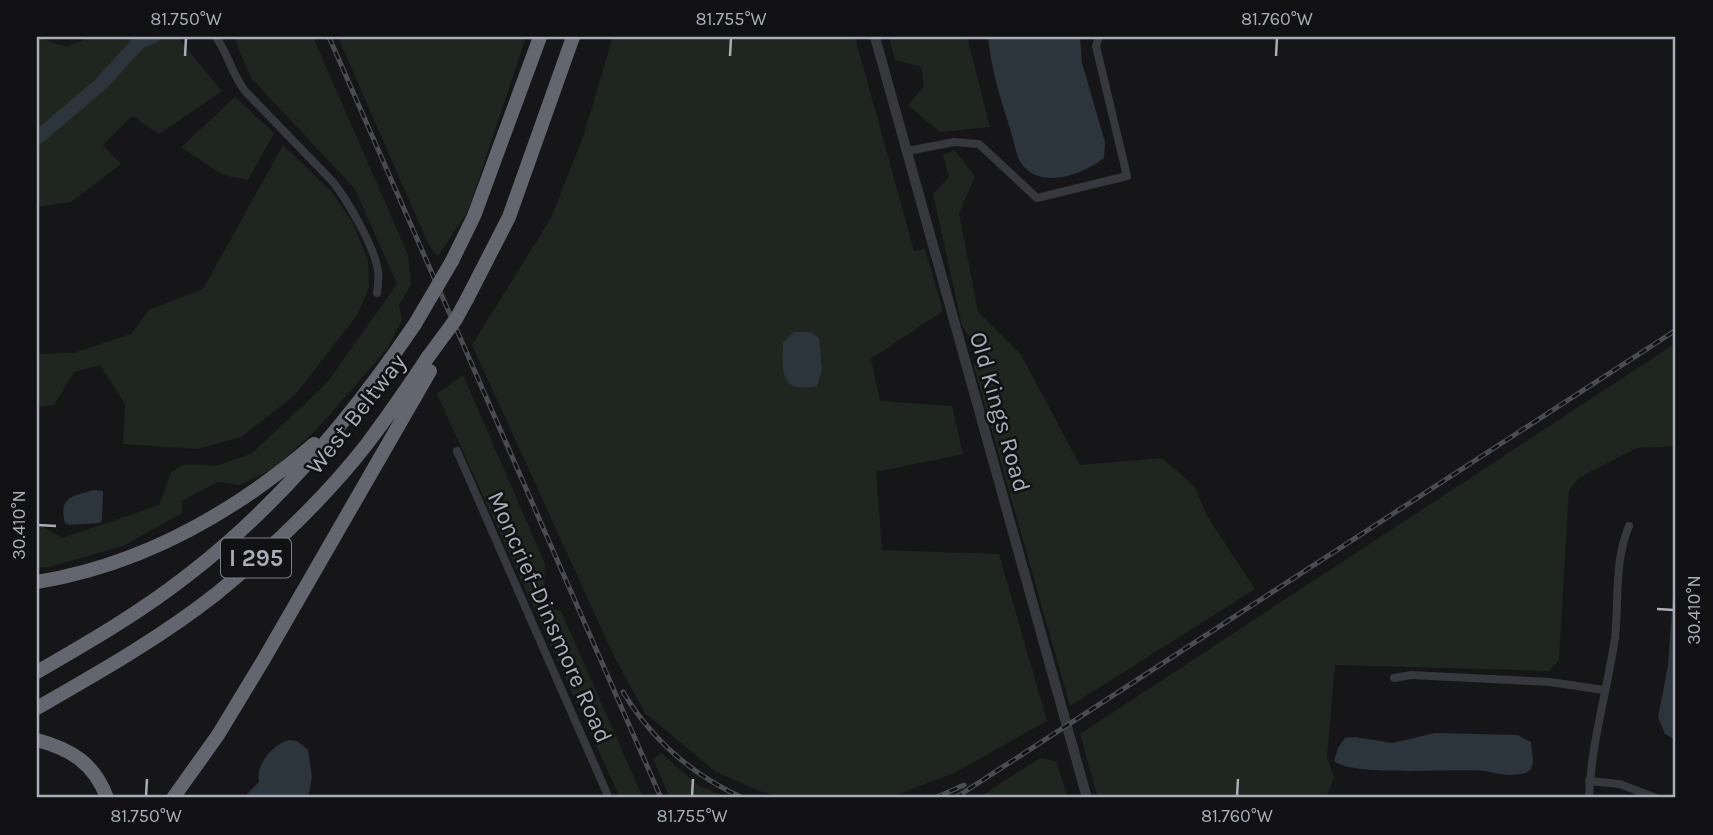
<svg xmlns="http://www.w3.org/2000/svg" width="1713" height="835" font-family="Karla,sans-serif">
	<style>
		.green { fill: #1e261f }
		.water { fill: #2c353c }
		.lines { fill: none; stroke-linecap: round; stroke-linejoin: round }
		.river { stroke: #2c353c; stroke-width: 14 }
		.minor { stroke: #37383d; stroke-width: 8 }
		.tertiary { stroke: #37383d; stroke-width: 10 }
		.motorway { stroke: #63666e; stroke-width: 14 }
		.rail-casing { stroke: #4a4c52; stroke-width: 5 }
		.rail { stroke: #111113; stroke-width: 2.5; stroke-dasharray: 8; stroke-linecap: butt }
		.motorway-bridge { stroke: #63666e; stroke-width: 14 }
		.ticks { fill: none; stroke: #a8adb8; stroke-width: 2.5 }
		.labels { text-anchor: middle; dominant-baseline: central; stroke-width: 5; stroke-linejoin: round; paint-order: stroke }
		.shield { fill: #111113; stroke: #7b7e86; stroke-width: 2 }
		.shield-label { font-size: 23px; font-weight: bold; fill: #a8adb8 }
		.street-label { font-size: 24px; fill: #a8adb8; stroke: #111113 }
		.neatline { fill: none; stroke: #a8adb8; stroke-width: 2.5 }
		.ticks-label { font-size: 18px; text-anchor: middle; fill: #a8adb8 }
	</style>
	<rect width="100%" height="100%" fill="#161618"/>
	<path class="green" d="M 37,37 L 66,47 L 90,37 L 177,37 L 222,91 L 159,134 L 132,116 L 103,145 L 121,164 L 71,202 L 37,207 Z
		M 234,37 L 313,37 L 408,255 L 411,285 L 399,305 L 402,320 L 387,349 L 317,429 L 273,469 L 239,485 L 218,482 L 182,501 L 182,513 L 123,546 L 50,567 L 37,568 L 37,528 L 42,526 L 62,538 L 159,505 L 171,473 L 184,464 L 216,466 L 251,454 L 326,384 L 397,284 L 355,189 L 251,78 Z
		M 338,37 L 526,37 L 468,211 L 438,256 L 429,246 Z
		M 613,37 L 855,37 L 914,251 L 925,249 L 943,311 L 871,359 L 880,401 L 952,406 L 963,454 L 876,472 L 882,550 L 999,554 L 1047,721 L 954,773 L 888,798 L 787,798 L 762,792 L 716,772 L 645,713 L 614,656 L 472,345 L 551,218 L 584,134 Z
		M 889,37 L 967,37 L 990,127 L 940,132 L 908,105 L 924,86 L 921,67 L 895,60 Z
		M 235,97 L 274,133 L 248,180 L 223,175 L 181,147 Z
		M 283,145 L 331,191 L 353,223 L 368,261 L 369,287 L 358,314 L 295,395 L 241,437 L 197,449 L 123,444 L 125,404 L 100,365 L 74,372 L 54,405 L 37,407 L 37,354 L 74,353 L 131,334 L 149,310 L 203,289 Z
		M 954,150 L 975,176 L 959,213 L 978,312 L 1021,355 L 1080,465 L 1162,458 L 1195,487 L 1207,516 L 1255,589 L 1070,706 L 974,367 L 977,348 L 962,326 L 933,194 L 949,177 L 943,155 Z
		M 1676,343 L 1676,446 L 1637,448 L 1580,477 L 1569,490 L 1559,660 L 1549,671 L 1335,665 L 1327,757 L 1334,777 L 1326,798 L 1098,798 L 1080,734 Z
		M 463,375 L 545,564 L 544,595 L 554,609 L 561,611 L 643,798 L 620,798 L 437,394 Z
		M 661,753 L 698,785 L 727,798 L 670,798 L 653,759 Z
		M 1040,758 L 1056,761 L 1068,798 L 978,798 Z"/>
	<path class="water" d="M 988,37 L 1080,37 L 1082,63 L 1105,142 L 1104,158 C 1084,174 1040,191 1021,163 C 1016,155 1014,141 1011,132 C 1001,100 991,70 988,37 Z
		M 794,332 L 810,332 L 819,338 L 822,369 L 817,386 C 780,394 782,372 783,343 Z
		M 94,490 L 103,491 L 102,520 L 99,523 L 69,525 L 65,523 C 58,496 74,496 94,490 Z
		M 1676,553 L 1676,740 L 1665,734 L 1658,717 L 1668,666 Z
		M 1435,733 L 1517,735 L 1531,742 L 1533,762 L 1531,769 C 1526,775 1519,774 1511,775 C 1503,775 1493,772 1484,771 C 1454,768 1352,777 1334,761 L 1338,748 L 1345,738 L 1355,737 L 1392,743 Z
		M 289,740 L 297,741 L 308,750 L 312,777 L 308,798 L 243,798 L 259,782 C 255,765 273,744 289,740 Z"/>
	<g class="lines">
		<path class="river" d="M 37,138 L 101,84 L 139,42 L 153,37"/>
		<path class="minor" d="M 216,37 C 228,54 232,74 245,91 L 333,182 C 348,201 375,248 378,271 C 379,278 378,286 377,293
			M 908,151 L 954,142 L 979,144 L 1037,198 L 1127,176 L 1096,46 L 1099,37
			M 457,451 L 609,798
			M 1394,678 L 1411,675 L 1550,682 L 1604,690
			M 1589,781 L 1620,784 L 1656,798
			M 1589,798 C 1591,743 1607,692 1615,638 C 1619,601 1614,561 1629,526"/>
		<path class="tertiary" d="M 875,37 L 1087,798"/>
		<path class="motorway" d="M 452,261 L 474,216 L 540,37
			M 467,299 L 509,217 L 573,37
			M 37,582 C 141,565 235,512 314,444
			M 37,672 C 89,642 141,612 188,575 C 278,506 352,417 415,324
			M 37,708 C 98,673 160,638 216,594 C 270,550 324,499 367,444 C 388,416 408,387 428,357
			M 37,740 C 71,749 95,764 107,798
			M 173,798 L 218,735 L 264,659 L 430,371"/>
		<g class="rail-casing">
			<path id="rail" d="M 329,37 L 661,798
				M 623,692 C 652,740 692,775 743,798
				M 935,798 L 964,785
				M 955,798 L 1676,330"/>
		</g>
		<use href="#rail" class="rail"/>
		<path class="motorway-bridge" d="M 415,324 L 452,261
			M 428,357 L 456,319 L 467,299"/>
	</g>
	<path class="ticks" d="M 185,56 L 186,38M 730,56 L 731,38M 1276,56 L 1277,38M 38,525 L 56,526M 1657,609 L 1674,610M 146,796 L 147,779M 692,796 L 693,779M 1237,796 L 1238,779"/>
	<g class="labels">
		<rect class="shield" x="221" y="538.5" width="70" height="39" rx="5"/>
		<g class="shield-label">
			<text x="256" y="558">I 295</text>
		</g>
		<g class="street-label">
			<text transform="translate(1000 412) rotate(74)">Old Kings Road</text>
			<text transform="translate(356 414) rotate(-52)">West Beltway</text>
			<text transform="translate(550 617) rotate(66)">Moncrief-Dinsmore Road</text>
		</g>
	</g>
	<rect width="1713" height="835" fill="none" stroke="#111113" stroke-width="77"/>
	<rect x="38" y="38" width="1636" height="758" class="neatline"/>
	<g class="ticks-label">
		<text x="186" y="25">81.750°W</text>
		<text x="731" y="25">81.755°W</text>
		<text x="1277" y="25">81.760°W</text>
		<text transform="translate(19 525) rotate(-90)" y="6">30.410°N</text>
		<text transform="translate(1694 610) rotate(-90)" y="6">30.410°N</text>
		<text x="146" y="822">81.750°W</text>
		<text x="692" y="822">81.755°W</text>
		<text x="1237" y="822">81.760°W</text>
	</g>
</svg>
